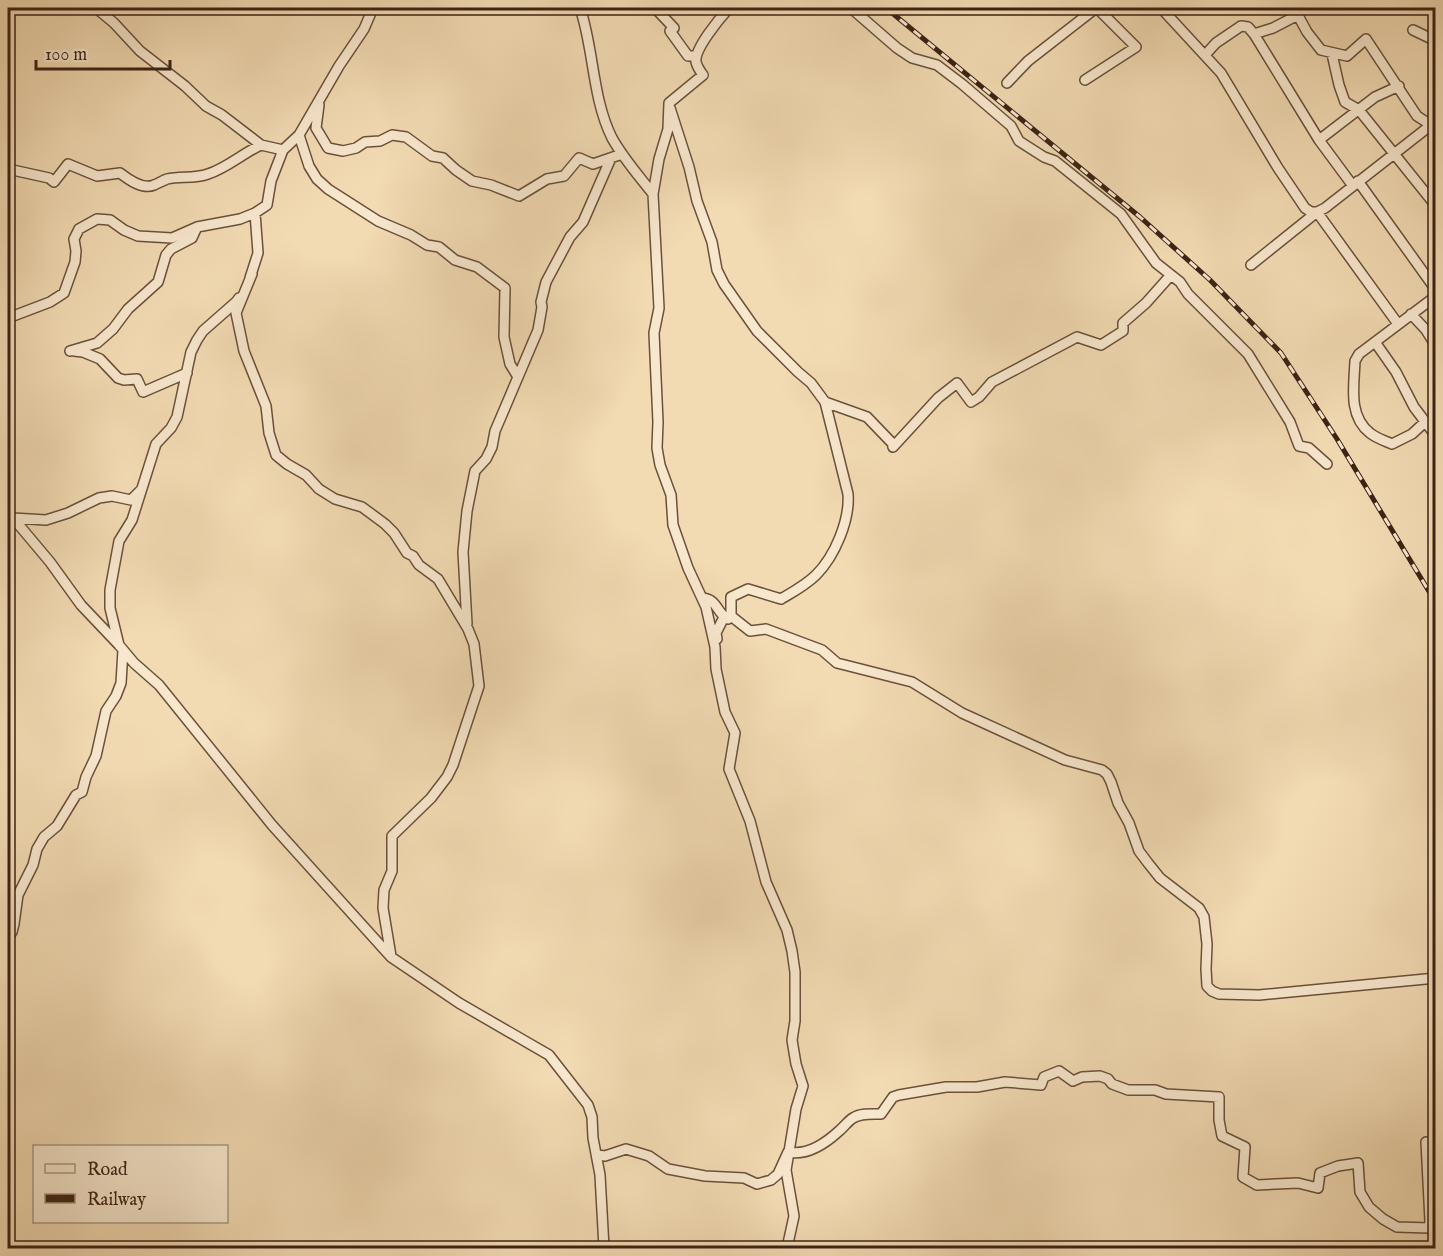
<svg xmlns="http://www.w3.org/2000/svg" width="1443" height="1256" font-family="'IM FELL English',serif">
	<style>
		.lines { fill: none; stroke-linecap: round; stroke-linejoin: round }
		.street-casing { stroke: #6a513c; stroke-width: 12 }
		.street { stroke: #f7e7cd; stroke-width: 9 }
		.rail-casing { stroke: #3c2315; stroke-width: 5 }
		.rail { stroke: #f7e7cd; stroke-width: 3; stroke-dasharray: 9; stroke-linecap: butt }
	</style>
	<rect width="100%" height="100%" fill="#f2dab2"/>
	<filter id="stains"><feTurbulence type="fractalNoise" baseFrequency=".00333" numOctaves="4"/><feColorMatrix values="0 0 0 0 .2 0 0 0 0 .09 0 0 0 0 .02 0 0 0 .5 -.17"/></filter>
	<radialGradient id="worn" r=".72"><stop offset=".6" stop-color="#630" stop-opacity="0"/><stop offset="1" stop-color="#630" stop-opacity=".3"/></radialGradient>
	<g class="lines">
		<g class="street-casing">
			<path id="street" d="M 96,8 L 114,23 L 140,51 L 185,86 L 206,106 L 222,115 L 261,145 L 283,150
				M 580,8 C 594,49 592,98 612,138 C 623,158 639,176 653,194
				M 655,8 L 674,28 L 670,31 L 688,56 L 696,56
				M 729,8 C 720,18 694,49 696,62 C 697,66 700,71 703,75 L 669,103 L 668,129 L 659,159 L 653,194 L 659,308 L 654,333 L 658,422 L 657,448 L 660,465 L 671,495 L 673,525 L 688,568 L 706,607 L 715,647 L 716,669 L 725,712 L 735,733 L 729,769 L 750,821 L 766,882 L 787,930 L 792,951 L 795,972 L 795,1021 L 792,1040 L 796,1064 L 803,1086 L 796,1109 L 786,1170 L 794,1216 L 787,1248
				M 851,8 L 897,48 L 912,58 L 937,65 L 962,84 L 1011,126 L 1019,141 L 1044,157 L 1055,161 L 1121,214 L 1156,263 L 1180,282 L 1188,294 L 1248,354 L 1290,422 L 1299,446 L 1309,448 L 1327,464
				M 1161,8 L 1221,73 L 1278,168 L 1305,208 L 1311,212 L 1317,212 L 1398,324
				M 1294,8 L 1307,32 L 1321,50 L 1347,56 L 1366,39 L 1417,116 L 1431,125
				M 8,13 L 14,8
				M 1413,30 L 1436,41
				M 1254,34 L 1319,140 L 1353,186
				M 1332,54 L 1339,85 L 1345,102 L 1359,110 L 1436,206
				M 1205,55 L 1216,43 L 1241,26 L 1248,27 L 1254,34 L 1273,28 L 1298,15
				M 1085,80 L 1136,47 L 1097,8
				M 1007,83 L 1028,61 L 1096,8
				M 319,105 L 316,128 L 328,148 L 343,151 L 356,148 L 365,142 L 380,141 L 392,135 L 406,137 L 432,156 L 443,158 L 456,170 L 472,181 L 491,185 L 519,196 L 547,179 L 564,176 L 579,158 L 593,164 L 622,154
				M 670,108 L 689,167 L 697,201 L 712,242 L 717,270 L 724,284 L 757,331 L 798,372 L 811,383 L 825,402 L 867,417 L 892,443 L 893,447 L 938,398 L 957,383 L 971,402 L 979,397 L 992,382 L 1077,337 L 1101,345 L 1123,331 L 1123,323 L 1146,303 L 1170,276
				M 299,135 L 309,166 L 317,179 L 328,189 L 378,221 L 411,235 L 427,245 L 439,247 L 455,260 L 477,267 L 505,288 L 504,337 L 510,364 L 518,377
				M 1319,140 L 1375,97 L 1399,86
				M 8,169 L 49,178 L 54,182 L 68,164 L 97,176 L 120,173 C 129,180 143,190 154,185 C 159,183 162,181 167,179 C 181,176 194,179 208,174 C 227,168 243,153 261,145
				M 1358,181 L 1436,290
				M 1251,265 L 1317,212 L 1325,208 L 1431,125 L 1436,124
				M 252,274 L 236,313 L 244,351 L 266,406 L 269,433 L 276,455 L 287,464 L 306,475 L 319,489 L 335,499 L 362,507 L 385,524 L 394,533 L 407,553 L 413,556 L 419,565 L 438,579 L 468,629 L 474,644 L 479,686 L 453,765 L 447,777 L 431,798 L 392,836 L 392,871 L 384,890 L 383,908 L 391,956
				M 250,278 L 258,253 L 255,213 L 267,205 L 271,181 L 283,150 L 299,135 L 339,66 L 364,29 L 373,8
				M 1411,314 L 1426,330 L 1436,346
				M 8,318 L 50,302 L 64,293 L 75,262 L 76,251 L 74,239 L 79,229 L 97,219 L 110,220 L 124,230 L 138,236 L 172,238 L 197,227 L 240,219 L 255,213
				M 1375,342 L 1396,372 L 1414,407 L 1436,436
				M 70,351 L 97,343 L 113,329 L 128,309 L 158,282 L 166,255 L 171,249 L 192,238 L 197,227
				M 74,351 L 83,352 L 100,359 L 118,378 L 124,380 L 137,379 L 143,392 L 187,373
				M 1425,422 L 1412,434 L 1392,444 C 1385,441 1376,438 1370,433 C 1348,416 1354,386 1355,361 L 1359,354 L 1436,296
				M 8,512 L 50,562 L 81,605 L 119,645 L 134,663 L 159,685 L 272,825 L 391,957 L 459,1003 L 549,1055 L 588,1105 L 592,1117 L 593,1138 L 600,1175 L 604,1248
				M 13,518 L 46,520 L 68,513 L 99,498 L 112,496 L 131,500 L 141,490
				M 702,598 C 718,599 716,613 728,619
				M 731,616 L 750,631 L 766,629 L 822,650 L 837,663 L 912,682 L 962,713 L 1065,760 L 1102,770 L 1107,774 L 1111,782 L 1118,803 L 1129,823 L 1139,851 L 1148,863 L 1160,878 L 1199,908 L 1204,917 L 1207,944 L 1206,969 L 1207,986 L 1212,991 L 1219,994 L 1259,995 L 1436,978
				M 467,624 L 463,552 L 467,511 L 475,471 L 486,459 L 492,447 L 495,431 L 504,410 L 538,330 L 542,307 L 541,302 L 546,282 L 570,237 L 583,222 L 611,158
				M 717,639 L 716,633 L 724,617 L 731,616 L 731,597 L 748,589 L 781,599 C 793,592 806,585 816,575 C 835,556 850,520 848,494 L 825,402
				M 119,645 L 110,608 L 110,590 L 119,541 L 132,520 L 156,444 L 171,428 L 177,417 L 191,352 L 197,340 L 203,331 L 236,302 L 239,298
				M 8,938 L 12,932 L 14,924 L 18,895 L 33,865 L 37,849 L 44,837 L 57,826 L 76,795 L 82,792 L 86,777 L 96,756 L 106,711 L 116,696 L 121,683 L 123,650
				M 1426,1142 L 1430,1221
				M 597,1155 L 605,1156 L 626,1149 L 649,1156 L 668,1169 L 705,1176 L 744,1178 L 757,1184 L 771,1180 L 778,1174 L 788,1152 C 807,1156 826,1143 839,1131 C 844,1127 848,1121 853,1118 C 861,1113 872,1114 881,1114 L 893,1097 L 899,1095 L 946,1087 L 977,1087 L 1005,1082 L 1041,1085 L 1044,1077 L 1059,1071 L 1073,1081 L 1082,1077 L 1100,1076 L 1108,1079 L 1112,1084 L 1128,1090 L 1155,1090 L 1166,1094 L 1219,1097 L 1219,1120 L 1222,1136 L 1245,1147 L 1243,1177 L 1257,1185 L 1298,1183 L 1318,1188 L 1320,1173 L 1338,1166 L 1358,1163 L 1360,1192 L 1369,1207 L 1383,1219 L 1397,1227 L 1429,1228 L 1430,1221 L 1436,1220"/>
		</g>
		<use href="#street" class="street"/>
		<g class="rail-casing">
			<path id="rail" d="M 886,8 L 1140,217 L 1210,280 L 1281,353 L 1337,439 L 1436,603"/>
		</g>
		<use href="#rail" class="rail"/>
	</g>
	<rect width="1443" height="1256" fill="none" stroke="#f2dab2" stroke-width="30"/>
	<rect x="9" y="9" width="1425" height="1238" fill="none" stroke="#3c2315" stroke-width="3"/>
	<rect x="15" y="15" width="1413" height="1226" fill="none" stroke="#3c2315" stroke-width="1.5"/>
	<rect x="33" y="1145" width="195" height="78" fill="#f7e7cd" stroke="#ac9983" stroke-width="1.5"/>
	<rect x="45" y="1164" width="30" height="9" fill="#f7e7cd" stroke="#ac9983" stroke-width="1.5"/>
	<text x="87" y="1175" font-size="18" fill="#3c2315">Road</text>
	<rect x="45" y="1194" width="30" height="9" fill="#3c2315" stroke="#ac9983" stroke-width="1.5"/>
	<text x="87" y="1205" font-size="18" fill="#3c2315">Railway</text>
	<path d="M36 60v9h134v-9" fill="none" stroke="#3c2315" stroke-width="3"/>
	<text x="45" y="60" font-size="18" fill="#3c2315" stroke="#f7e7cd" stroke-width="4.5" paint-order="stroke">100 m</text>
	<rect width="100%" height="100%" filter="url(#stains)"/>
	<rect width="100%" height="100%" fill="url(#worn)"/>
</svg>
